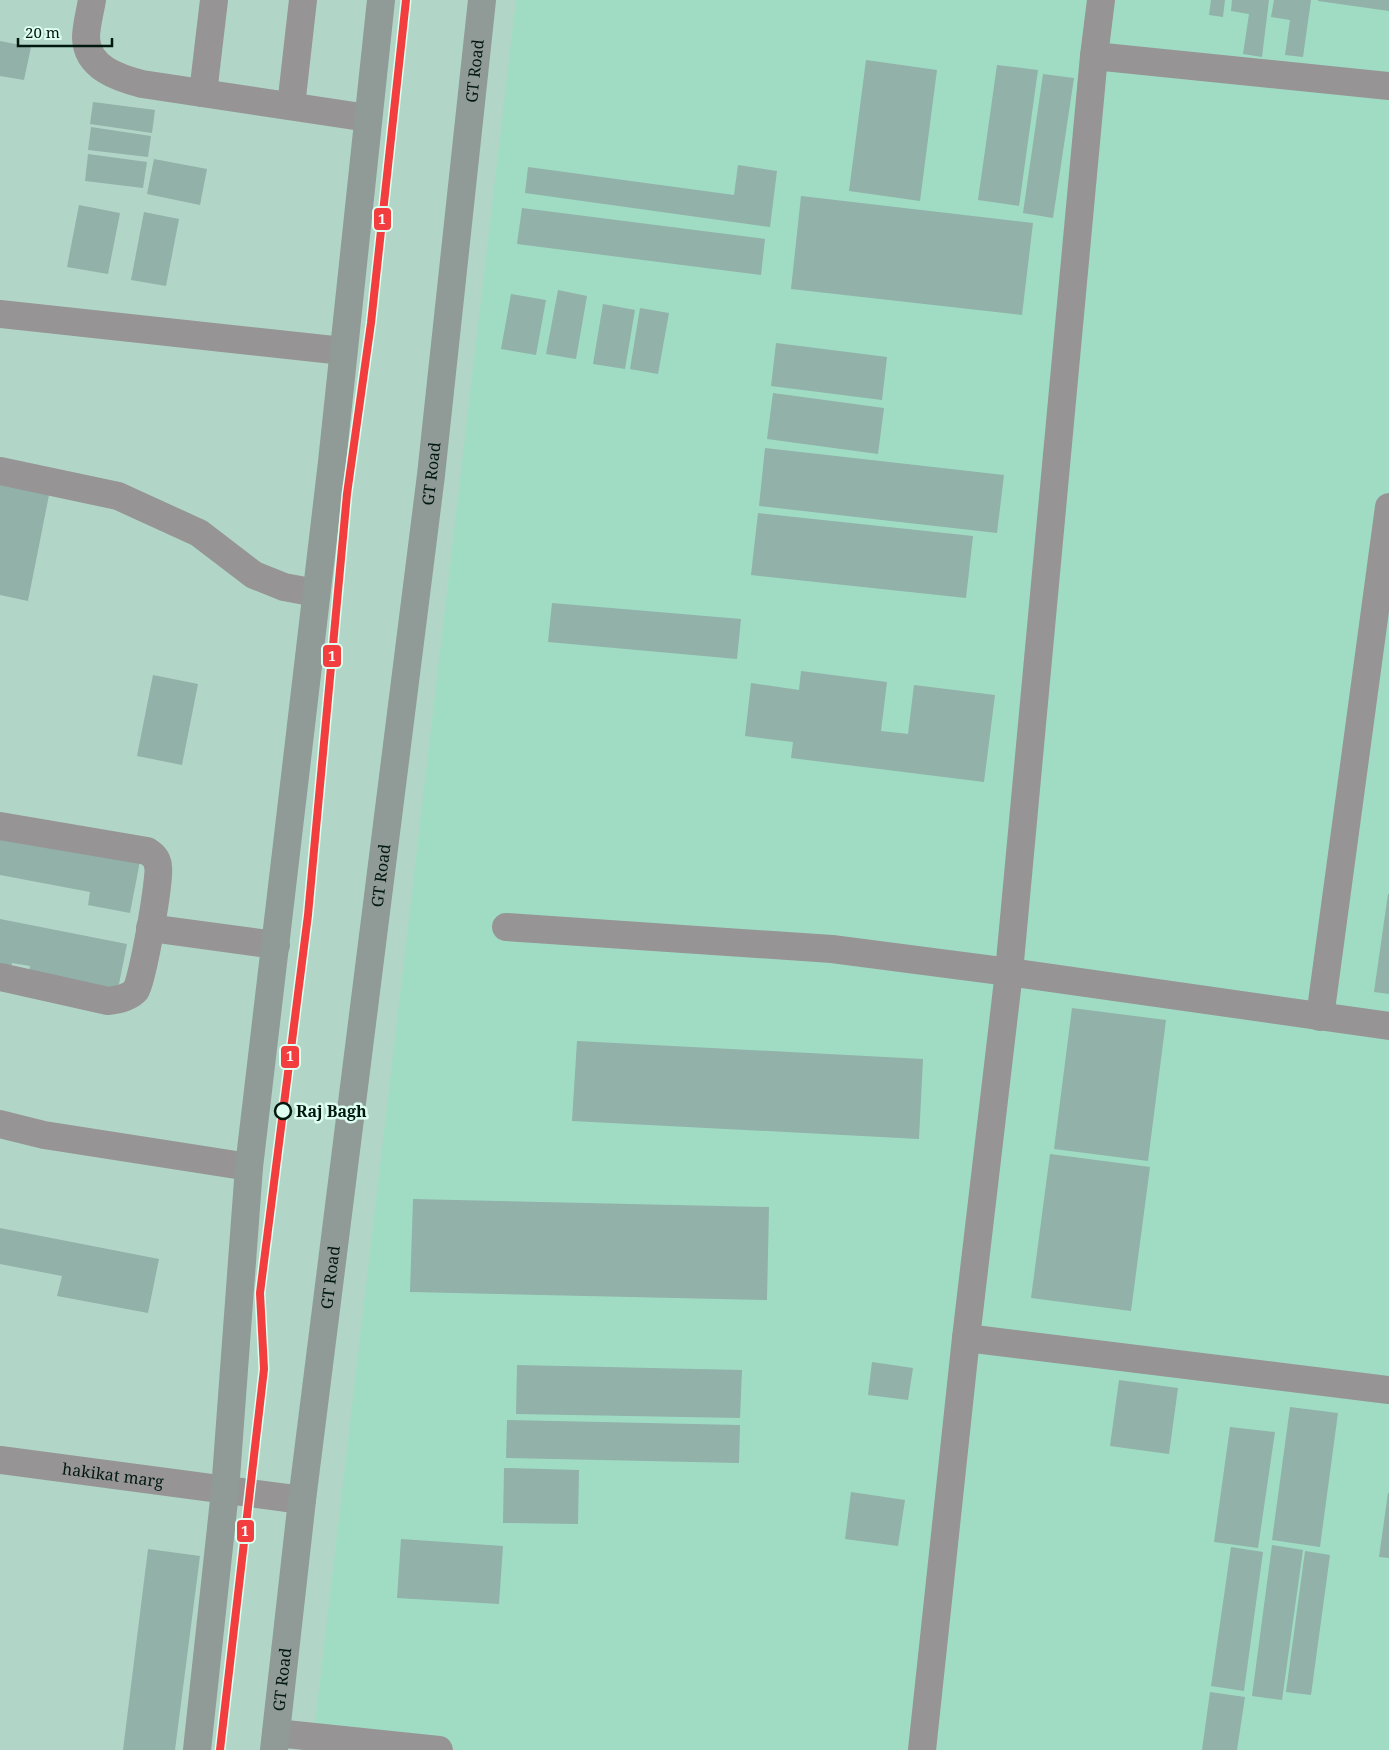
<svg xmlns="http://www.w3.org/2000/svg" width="1389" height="1750" font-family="'Noto Serif',serif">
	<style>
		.built { fill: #a0dcc4 }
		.building { fill: #91b1a9 }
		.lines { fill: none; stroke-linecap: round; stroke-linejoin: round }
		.minor { stroke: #969495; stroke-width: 28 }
		.highway { stroke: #909a97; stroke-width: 28 }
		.metro-1-casing { stroke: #ddfef0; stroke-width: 11 }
		.metro-1 { stroke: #f23e3e; stroke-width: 8 }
		.stop-dot { fill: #ddfef0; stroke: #00180f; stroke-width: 2.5 }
		.labels { text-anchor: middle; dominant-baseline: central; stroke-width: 5; stroke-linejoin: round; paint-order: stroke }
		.street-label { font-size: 16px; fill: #00180f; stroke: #ddfef0 }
		.stop-label { font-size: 16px; font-weight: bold; fill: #00180f; stroke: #ddfef0; text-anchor: start }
		.line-badge { stroke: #ddfef0; stroke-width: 2 }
		.badge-label { font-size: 14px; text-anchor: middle; font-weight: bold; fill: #fff }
	</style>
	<rect width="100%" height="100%" fill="#b1d6c7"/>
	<path class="built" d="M 516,0 L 1389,0 L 1389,1750 L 312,1750 Z"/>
	<path class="building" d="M 1211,0 L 1225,0 L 1223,17 L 1209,15 Z
		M 1232,0 L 1269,0 L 1262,57 L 1243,54 L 1249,14 L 1231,11 Z
		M 1274,0 L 1311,0 L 1303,57 L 1285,55 L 1290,20 L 1271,17 Z
		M 1318,0 L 1389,0 L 1389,11 L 1318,1 Z
		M 0,41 L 31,47 L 24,80 L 0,76 Z
		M 866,60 L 937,70 L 920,201 L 849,191 Z
		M 997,65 L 1038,70 L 1019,206 L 978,200 Z
		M 1043,74 L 1074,78 L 1053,218 L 1023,213 Z
		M 93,102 L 155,110 L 152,133 L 90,124 Z
		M 91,127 L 151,136 L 148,157 L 88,150 Z
		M 88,154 L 147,162 L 143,188 L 85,181 Z
		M 154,159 L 207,169 L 200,205 L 147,194 Z
		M 738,165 L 777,171 L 770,227 L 525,193 L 528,167 L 734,195 Z
		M 801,196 L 1033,223 L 1022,315 L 791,289 Z
		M 79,205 L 120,213 L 108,274 L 67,267 Z
		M 522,208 L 765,239 L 761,275 L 517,244 Z
		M 144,212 L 179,219 L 166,286 L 131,280 Z
		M 558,290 L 587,296 L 576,359 L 546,354 Z
		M 511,294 L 546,300 L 536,355 L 501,349 Z
		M 603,304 L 635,310 L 625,369 L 593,364 Z
		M 640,308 L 669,313 L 658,374 L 630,369 Z
		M 776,343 L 887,357 L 882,400 L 771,386 Z
		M 773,393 L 884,408 L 878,454 L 767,439 Z
		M 765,448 L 1004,475 L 997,533 L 759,506 Z
		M 0,475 L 51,485 L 28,601 L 0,595 Z
		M 758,513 L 973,536 L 966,598 L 751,575 Z
		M 552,603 L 741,619 L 737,659 L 548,642 Z
		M 801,671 L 887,682 L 881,731 L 908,734 L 914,685 L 995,695 L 984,782 L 791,758 L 793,742 L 745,736 L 751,683 L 799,690 Z
		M 153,675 L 198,684 L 182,765 L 137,756 Z
		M 0,830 L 141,856 L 130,913 L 88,905 L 90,892 L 0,875 Z
		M 1388,894 L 1389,894 L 1389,994 L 1374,992 Z
		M 0,919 L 127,944 L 118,989 L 29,972 L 30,966 L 12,963 L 11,968 L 0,966 Z
		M 1072,1008 L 1166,1020 L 1148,1161 L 1054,1149 Z
		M 577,1041 L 923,1059 L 919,1139 L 572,1121 Z
		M 1050,1154 L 1150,1167 L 1131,1311 L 1031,1298 Z
		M 413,1199 L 769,1207 L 767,1300 L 410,1292 Z
		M 0,1228 L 159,1259 L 148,1313 L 57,1296 L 62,1276 L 0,1264 Z
		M 872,1362 L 913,1368 L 908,1400 L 868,1395 Z
		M 517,1365 L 742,1370 L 740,1418 L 516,1414 Z
		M 1119,1380 L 1178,1388 L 1169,1454 L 1110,1446 Z
		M 1290,1407 L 1338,1413 L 1320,1547 L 1272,1540 Z
		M 507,1420 L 740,1425 L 739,1463 L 506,1458 Z
		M 1230,1427 L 1275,1432 L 1258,1548 L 1214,1542 Z
		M 504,1468 L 579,1470 L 578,1524 L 503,1523 Z
		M 851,1492 L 905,1500 L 898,1546 L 845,1539 Z
		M 1388,1493 L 1389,1493 L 1389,1558 L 1379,1557 Z
		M 401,1539 L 503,1546 L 499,1604 L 397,1598 Z
		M 1272,1545 L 1303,1550 L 1282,1700 L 1252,1696 Z
		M 1231,1547 L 1263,1552 L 1244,1691 L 1211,1686 Z
		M 148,1549 L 200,1556 L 175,1750 L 123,1750 Z
		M 1305,1551 L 1330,1555 L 1311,1695 L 1286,1692 Z
		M 1210,1692 L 1245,1697 L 1237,1750 L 1202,1750 Z"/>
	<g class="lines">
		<g class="minor">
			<path d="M 92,0 C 90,12 86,26 86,38 C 87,68 119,78 142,84 L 368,118"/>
			<path d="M 1094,56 L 1389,86"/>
			<path d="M 203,93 L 214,0"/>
			<path d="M 291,106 L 303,0"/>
			<path d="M 0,314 L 343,351"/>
			<path d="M 0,471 L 118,496 L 199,533 L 254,575 L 284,587 L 316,593"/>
			<path d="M 0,826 L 147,851 C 153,855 157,858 158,866 C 161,877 142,982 136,990 C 129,998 117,1000 108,1001 L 0,977"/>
			<path d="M 506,927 L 832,949 L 1009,972 L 1389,1026"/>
			<path d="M 150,928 L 276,945"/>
			<path d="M 1320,1017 L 1389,507"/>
			<path d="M 0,1124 L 44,1135 L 249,1167"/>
			<path d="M 966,1338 L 1389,1390"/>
			<path id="s1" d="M 0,1460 L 302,1500"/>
			<path d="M 276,1733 L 439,1750"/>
			<path d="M 922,1750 L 966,1338 L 1009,972 L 1094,56 L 1101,0"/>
		</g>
		<g class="highway">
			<path d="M 197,1750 L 225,1491 L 249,1167 L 332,462 L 381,0"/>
			<path id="s2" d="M 274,1750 L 302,1500 L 431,475 L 482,0"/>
		</g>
		<g class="metro-1-casing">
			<path id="metro-1" d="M 220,1750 L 264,1369 L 260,1293 L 308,915 L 347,494 L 371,323 L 406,0"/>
		</g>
		<use href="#metro-1" class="metro-1"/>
	</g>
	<circle class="stop-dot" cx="283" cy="1111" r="8"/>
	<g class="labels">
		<g class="street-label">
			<text stroke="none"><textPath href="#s2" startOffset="1691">GT Road</textPath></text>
			<text stroke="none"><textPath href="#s2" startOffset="1286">GT Road</textPath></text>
			<text stroke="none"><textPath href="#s2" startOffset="881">GT Road</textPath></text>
			<text stroke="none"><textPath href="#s2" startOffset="476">GT Road</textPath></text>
			<text stroke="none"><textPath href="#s1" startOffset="114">hakikat marg</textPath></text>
			<text stroke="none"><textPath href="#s2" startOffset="71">GT Road</textPath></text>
		</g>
		<g class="stop-label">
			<text x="296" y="1111">Raj Bagh</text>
		</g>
	</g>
	<g class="line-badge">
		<rect x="373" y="207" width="19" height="24" rx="5" fill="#f23e3e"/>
		<rect x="322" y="644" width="20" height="24" rx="5" fill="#f23e3e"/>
		<rect x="280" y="1045" width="20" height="24" rx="5" fill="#f23e3e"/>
		<rect x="236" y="1519" width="19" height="24" rx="5" fill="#f23e3e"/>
	</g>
	<g class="badge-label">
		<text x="382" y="224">1</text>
		<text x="332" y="661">1</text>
		<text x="290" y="1061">1</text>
		<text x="245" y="1536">1</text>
	</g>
	<path d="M18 38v8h94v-8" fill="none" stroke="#00180f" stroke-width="2.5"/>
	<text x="25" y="38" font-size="15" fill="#00180f" stroke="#ddfef0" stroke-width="4" paint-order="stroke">20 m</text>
</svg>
